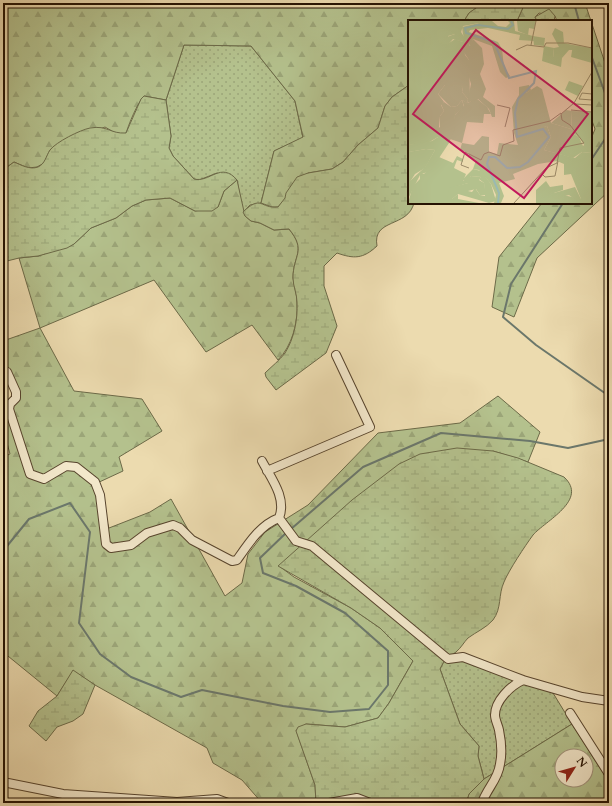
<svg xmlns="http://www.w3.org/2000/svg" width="612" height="806" font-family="Cardo,serif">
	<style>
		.grass { fill: url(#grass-dots); stroke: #6c6a48 }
		.forest { fill: url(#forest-firs); stroke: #6c6a48; fill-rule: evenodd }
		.wetland { fill: url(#wetland-marsh); stroke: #6c6a48 }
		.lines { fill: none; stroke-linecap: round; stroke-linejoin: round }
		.stream { stroke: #6b776b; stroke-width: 2 }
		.minor-casing { stroke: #57442d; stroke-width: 10 }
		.minor { stroke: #f3e8cb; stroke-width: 8 }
		.inset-river { fill: none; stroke: #9abab1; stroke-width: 2 }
		.inset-road { fill: none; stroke: #9c8b6a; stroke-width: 1 }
		.view { fill: #c2185b; fill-opacity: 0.15; stroke: #c2185b; stroke-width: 2 }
		.inset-edge { fill: none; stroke: #251202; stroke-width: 2 }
	</style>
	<defs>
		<pattern id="grass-dots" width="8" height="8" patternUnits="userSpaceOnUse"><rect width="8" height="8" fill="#b4c18d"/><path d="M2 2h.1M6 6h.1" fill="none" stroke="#9ba578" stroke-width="1.8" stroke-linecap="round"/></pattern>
		<pattern id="forest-firs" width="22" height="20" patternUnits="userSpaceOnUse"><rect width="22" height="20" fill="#b4c18d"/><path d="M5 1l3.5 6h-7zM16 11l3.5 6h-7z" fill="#9ba578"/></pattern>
		<pattern id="wetland-marsh" width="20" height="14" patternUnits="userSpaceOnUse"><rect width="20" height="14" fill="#b4c18d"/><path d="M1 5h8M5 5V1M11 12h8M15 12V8" fill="none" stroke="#9ba578"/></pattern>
	</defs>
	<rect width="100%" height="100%" fill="#ecdbaf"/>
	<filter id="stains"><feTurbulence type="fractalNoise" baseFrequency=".005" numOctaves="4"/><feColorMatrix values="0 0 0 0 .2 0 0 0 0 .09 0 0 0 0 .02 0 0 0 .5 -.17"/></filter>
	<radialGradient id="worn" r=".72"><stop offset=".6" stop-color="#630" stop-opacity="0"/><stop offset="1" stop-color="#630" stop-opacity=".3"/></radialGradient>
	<path class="grass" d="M 184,45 L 251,46 L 295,101 L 303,138 L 274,151 L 261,203 L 250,205 L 243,212 L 237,180 L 217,173 L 199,180 L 194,179 L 173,156 L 169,148 L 171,136 L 166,100 Z
		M 445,659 L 463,659 L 553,693 L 572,724 L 484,779 L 478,756 L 479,746 L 460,724 L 440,669 Z"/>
	<path class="forest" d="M 3,3 L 483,3 L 469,13 L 464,21 L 409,21 L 409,85 L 392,97 L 385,106 L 378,128 L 358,145 L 343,162 L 332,169 L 308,173 L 278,207 L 272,207 L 261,203 L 274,151 L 303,137 L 295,101 L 251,46 L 184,45 L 166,100 L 144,96 C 138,102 128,125 126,134 L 117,134 L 105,127 L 50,150 L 44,163 L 37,167 L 28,168 L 14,162 L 3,170 Z
		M 525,3 L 585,3 L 591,21 L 557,21 L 555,16 L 539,13 L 535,17 L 537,21 L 517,21 Z
		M 591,21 L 609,75 L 609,191 L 537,258 L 514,317 L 492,307 L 499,257 L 542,203 L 591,203 L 591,139 L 595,129 L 591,118 Z
		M 237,180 L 245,216 L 251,221 L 260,223 L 274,230 L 289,229 C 307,251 293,255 293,278 C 294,286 297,294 297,303 C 298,323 292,346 278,360 L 252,325 L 206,352 L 154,280 L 40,328 L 74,391 L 142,399 L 162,431 L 119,457 L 123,471 L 95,484 L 109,528 L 150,512 L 171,499 L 225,596 L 242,583 L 248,554 L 265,532 L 308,505 L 378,433 L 460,423 L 498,396 L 540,432 L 528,462 L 493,451 L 279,566 L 294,577 L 351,608 L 380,628 L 413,661 L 389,703 L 378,718 L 345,727 L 306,724 L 296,730 L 315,785 L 316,803 L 262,803 L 242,780 L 213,763 L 207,748 L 95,685 L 73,671 L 57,696 L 3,652 L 3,457 L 10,454 L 3,428 L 3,403 L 17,397 L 3,355 L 3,341 L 40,328 L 19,258 L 38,256 L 74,244 L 91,228 L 116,218 L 132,206 L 146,200 L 170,198 L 195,211 L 218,207 L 224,191 Z
		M 572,724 L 609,782 L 609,803 L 466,803 L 469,794 L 484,779 ZM 562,756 L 586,756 L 586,780 L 562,780 Z"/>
	<path class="wetland" d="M 483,3 L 525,3 L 517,21 L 464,21 L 469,13 Z
		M 549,9 L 555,16 L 554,21 L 537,21 L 535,17 Z
		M 409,85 L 409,203 L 414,203 C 408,228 372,218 377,246 C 363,259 354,259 337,253 L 324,266 L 324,286 L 337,326 L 326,353 L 276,390 L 266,377 L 265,373 C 271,367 280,360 285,353 C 294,339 298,319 297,302 C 297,294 293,286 293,278 C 293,255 307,251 289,229 L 274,230 L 260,223 L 251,221 L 245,216 L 243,212 C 262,194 260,209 278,207 L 285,198 L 286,193 L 297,177 L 308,173 L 332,169 L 343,162 L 358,145 L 378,128 L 385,106 L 392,97 Z
		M 144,96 L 166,100 L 171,136 L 169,148 L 173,156 L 194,179 C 210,183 221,161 237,180 L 224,191 L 218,207 L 212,211 L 195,211 L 170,198 L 146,200 L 132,206 L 116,218 L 91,228 L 74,244 L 67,248 L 38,256 L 19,258 L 3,262 L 3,170 L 14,162 C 21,165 30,170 38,167 C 45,164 46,156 50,150 C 56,142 80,130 90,128 C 108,125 110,134 126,133 L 141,99 Z
		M 457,448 L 493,451 L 518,458 L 564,477 C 589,500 545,521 533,535 C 525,546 509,570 504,582 C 498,595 502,608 493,620 C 486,628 476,632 468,638 C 464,642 461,648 456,652 C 447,659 445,658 440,669 L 460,724 L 479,746 L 478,756 L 484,779 L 469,794 L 466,803 L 316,803 L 315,785 L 296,731 L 298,727 L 306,724 L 345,727 L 378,718 L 389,703 L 413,661 L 380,628 L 351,608 L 278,566 L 352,500 L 399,464 L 420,454 Z
		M 73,670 L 95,685 L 83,714 L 73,721 L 57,727 L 46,741 L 29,726 L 38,711 L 57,696 Z"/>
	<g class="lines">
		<path class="stream" d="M 574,3 L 579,21
			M 591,55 L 609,104
			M 591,160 L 609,133
			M 563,203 L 511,284 L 503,317 L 536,345 L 609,396
			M 291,529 L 363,467 L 441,433 L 530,441 L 568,448 L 609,439
			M 3,551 L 29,519 L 70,503 L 90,532 L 79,623 L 100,654 L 131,677 L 181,697 L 202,690 L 283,706 L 330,712 L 369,709 L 388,685 L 388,651 L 345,613 L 296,586 L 263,573 L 260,558 L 287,532"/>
		<g class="minor-casing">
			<path id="minor" d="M 3,374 L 7,372 L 16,392 L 16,398 L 10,404 L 9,409 L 30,474 L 44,479 L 66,466 L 76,467 L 95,482 L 100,495 L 106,544 L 111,548 L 131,545 L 147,533 L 173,525 L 180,528 L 192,540 L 232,561 L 237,560 C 248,544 260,525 279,518 L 296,541 L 312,546 L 448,659 L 463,657 L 523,680
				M 262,461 C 271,478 287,498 279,518
				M 267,471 L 370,427 L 336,355
				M 570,713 L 609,774
				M 3,782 L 63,794 L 177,802 L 217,799 L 228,803
				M 329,803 L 357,798 L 370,803
				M 482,803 C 487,788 498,780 500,764 C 502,755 501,740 499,730 C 498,725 495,720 495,715 C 495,701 510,686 523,680 L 582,697 L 609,701"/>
		</g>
		<use href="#minor" class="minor"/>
	</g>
	<g transform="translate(408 20)">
		<rect width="184" height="184" fill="#ecdbaf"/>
		<path d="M 125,16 L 137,18 L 136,26 L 146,28 L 145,37 L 154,38 L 153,47 L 134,41 L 136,26 L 126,25 ZM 161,61 L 175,66 L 170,76 L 157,70 ZM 49,64 L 55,67 L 54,72 L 60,79 L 59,83 L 54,80 L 49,86 L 43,87 L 30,74 L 37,65 ZM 158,90 L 164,91 L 163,109 L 143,103 Z" fill="#b4c18d"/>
		<path d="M 0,1 L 46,1 L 44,1 L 47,14 L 40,16 L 41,23 L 47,19 L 55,22 L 57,35 L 61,40 L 62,78 L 60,79 L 54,72 L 55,67 L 37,65 L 30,74 L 36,82 L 33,85 L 36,91 L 32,96 L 30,117 L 18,124 L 0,125 ZM 71,1 L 84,1 L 90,6 L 98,7 L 102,3 L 100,1 L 106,1 L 107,11 L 125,16 L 126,21 L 111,20 L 112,15 L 80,8 L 62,10 L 61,12 L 90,22 L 94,29 L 96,47 L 102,56 L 98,58 L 92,52 L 84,26 L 65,19 L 63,26 L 56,20 L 54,7 L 71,3 ZM 165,25 L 184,28 L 184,43 L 163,37 ZM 121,65 L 123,70 L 118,73 L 125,109 L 139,106 L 143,117 L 136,130 L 167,138 L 174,132 L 183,133 L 184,127 L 184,183 L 128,183 L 128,170 L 138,161 L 142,167 L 155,165 L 155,170 L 146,173 L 173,179 L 163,154 L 156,155 L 156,144 L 149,141 L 130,144 L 105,154 L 107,159 L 91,163 L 96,176 L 93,183 L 86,183 L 88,175 L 83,164 L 71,150 L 65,149 L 68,140 L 60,137 L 61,133 L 52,130 L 54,123 L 42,119 L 47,95 L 56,86 L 54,80 L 60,83 L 68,78 L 79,87 L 83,94 L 76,94 L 75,103 L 59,102 L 54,123 L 66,125 L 74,116 L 81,117 L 81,132 L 89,134 L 91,123 L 110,125 L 106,113 L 104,87 L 111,75 L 111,67 ZM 164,91 L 184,92 L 184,117 L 177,126 L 171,117 L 163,112 ZM 18,129 L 27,130 L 17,148 L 7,154 L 0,165 L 0,132 ZM 49,136 L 55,139 L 55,142 L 49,140 L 46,148 L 58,154 L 55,161 L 63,156 L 73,157 L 71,160 L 76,163 L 78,175 L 72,175 L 68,169 L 60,171 L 60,163 L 41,169 L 41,176 L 44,179 L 50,174 L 50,179 L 71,183 L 0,183 L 5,166 L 12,159 L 12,154 L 16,154 L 31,137 L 45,143 Z" fill="#b4c18d"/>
		<path d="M 44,1 L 71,1 L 71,3 L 55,6 L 53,12 L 62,26 L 65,19 L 74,28 L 76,44 L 72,54 L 78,69 L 75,77 L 87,86 L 87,97 L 84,97 L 81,89 L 70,79 L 59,83 L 63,64 L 59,50 L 61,40 L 55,31 L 55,22 L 45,19 L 37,28 L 33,24 L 36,18 L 47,14 L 41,10 ZM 109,1 L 128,1 L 126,9 L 121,8 L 120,15 L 110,11 ZM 147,8 L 155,12 L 156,23 L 165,25 L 165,30 L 161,30 L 154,38 L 145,38 L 146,28 L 151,27 L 144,14 ZM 129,66 L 134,69 L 143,103 L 163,109 L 164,113 L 171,117 L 175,126 L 184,117 L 183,133 L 174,132 L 165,138 L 136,130 L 143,117 L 139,106 L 112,115 L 111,84 L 118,73 ZM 54,80 L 56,87 L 47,95 L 46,111 L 41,123 L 23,150 L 12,155 L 0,179 L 1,162 L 17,147 L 27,130 L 18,129 L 1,132 L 0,125 L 24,121 L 30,117 L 28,110 L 32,107 L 32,96 L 36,91 L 33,84 L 36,82 L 43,87 L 49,86 ZM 65,149 L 73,151 L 83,164 L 88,181 L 81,183 L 50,174 L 43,180 L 39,180 L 41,168 L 60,163 L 60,171 L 64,172 L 67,168 L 72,175 L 77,176 L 76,163 L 71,159 L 73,157 L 63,156 L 58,161 L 54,160 ZM 167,167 L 173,179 L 169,181 L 161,175 L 149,178 L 146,173 Z" fill="#b4c18d"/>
		<path class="inset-river" d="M 90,183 L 91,173 L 79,144 L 81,137 L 87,137 L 99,148 L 112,147 L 120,142 L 141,117 L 135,109 L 109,117 L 107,93 L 110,79 L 126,63 L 128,51 L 101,58 L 86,22 L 58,13 L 57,8 L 70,5 L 100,9 L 105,5 L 103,1"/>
		<path class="inset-road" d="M 123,25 L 128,1M 108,30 L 119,25 L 136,27 L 138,23 L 160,23 L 184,28M 184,74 L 174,73 L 171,79 L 184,80M 167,84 L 184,85M 89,85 L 102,88 L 97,107M 163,90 L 184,92M 61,148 L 53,145 L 57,132 L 73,140 L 76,134 L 81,132 L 92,136 L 95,125 L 106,121 L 105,110 L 142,101 L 153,93M 134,154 L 137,157 L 147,156 L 150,141M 106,183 L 138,148 L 149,143 L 152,128 L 176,123 L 162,105 L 154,100 L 153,94 L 166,83 L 184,52"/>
		<path class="view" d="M 68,10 L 180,94 L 116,178 L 5,94 Z"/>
		<rect width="184" height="184" class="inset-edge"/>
	</g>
	<rect width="612" height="806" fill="none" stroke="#ecdbaf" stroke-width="16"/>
	<rect x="4" y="4" width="604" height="798" fill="none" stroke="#251202" stroke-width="2"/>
	<rect x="8" y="8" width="596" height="790" fill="none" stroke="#251202"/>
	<g transform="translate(574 768) rotate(53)"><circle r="19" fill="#f3e8cb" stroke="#a1927b"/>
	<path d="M0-3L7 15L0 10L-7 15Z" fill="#8f2418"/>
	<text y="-6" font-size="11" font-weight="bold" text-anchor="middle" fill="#251202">N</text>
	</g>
	<rect width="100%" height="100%" filter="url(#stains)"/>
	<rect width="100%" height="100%" fill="url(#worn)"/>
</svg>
